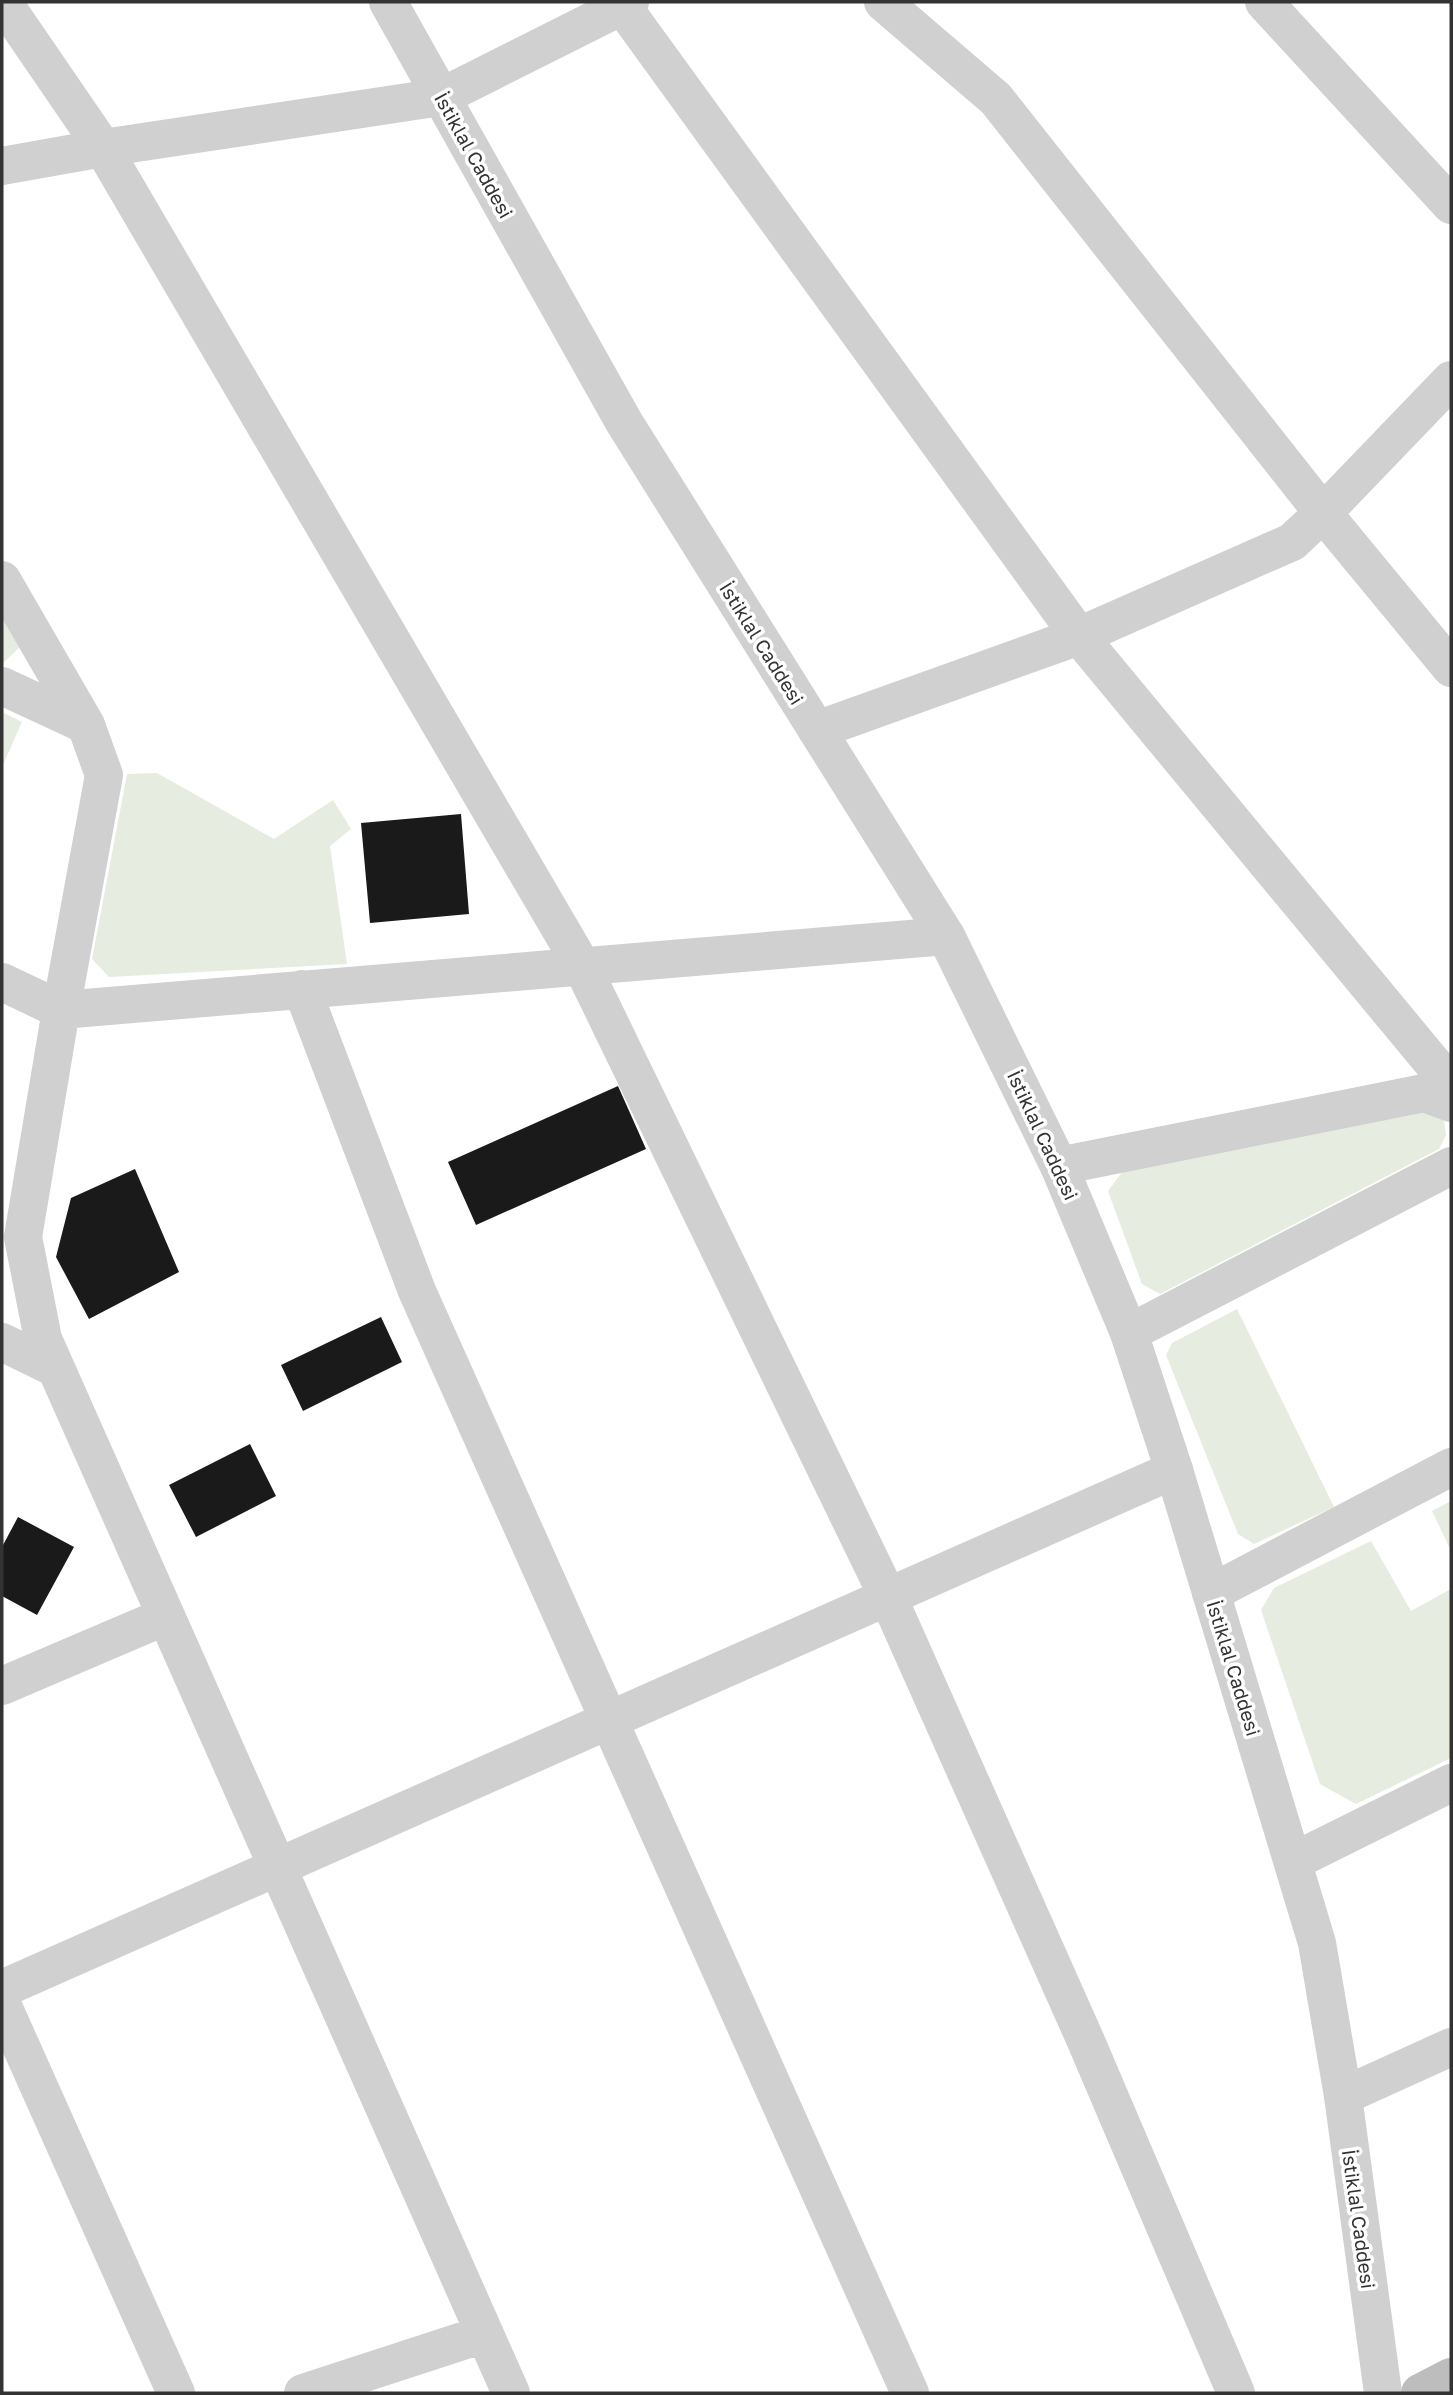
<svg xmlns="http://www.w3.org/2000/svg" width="1453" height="2395" font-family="'Golos Text',sans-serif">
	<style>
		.green { fill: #e6ecdf }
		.building { fill: #1a1a1a }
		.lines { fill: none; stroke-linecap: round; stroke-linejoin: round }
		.minor { stroke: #d0d0d0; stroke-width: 38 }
		.tertiary { stroke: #d0d0d0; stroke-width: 38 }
		.secondary { stroke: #bdbdbd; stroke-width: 38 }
		.labels { text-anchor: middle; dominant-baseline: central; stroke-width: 7; stroke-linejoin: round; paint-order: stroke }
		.street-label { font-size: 19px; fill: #333; stroke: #fff }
	</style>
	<rect width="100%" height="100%" fill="#fff"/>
	<path class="green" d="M 2,614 L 21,646 L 2,664 Z
		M 2,712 L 22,722 L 2,767 Z
		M 157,773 L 274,839 L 333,800 L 351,829 L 330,846 L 347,964 L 109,977 L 92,959 L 127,774 Z
		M 1426,1112 L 1444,1120 L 1446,1135 L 1439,1149 L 1160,1294 L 1142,1284 L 1108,1191 L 1123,1171 Z
		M 1237,1309 L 1334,1507 L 1254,1544 L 1238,1534 L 1166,1355 L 1172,1343 Z
		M 1451,1501 L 1451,1551 L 1432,1511 Z
		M 1371,1541 L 1411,1611 L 1451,1589 L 1451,1758 L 1356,1804 L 1320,1784 L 1261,1610 L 1274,1588 Z"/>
	<path class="building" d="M 461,814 L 469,914 L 370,923 L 361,823 Z
		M 618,1086 L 646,1149 L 476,1225 L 448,1162 Z
		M 135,1169 L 179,1272 L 89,1319 L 56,1257 L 71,1198 Z
		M 381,1317 L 402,1362 L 303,1411 L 281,1365 Z
		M 250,1444 L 276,1496 L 196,1537 L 169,1485 Z
		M 18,1517 L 74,1547 L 37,1615 L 2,1596 L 2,1547 Z"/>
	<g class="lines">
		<path class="minor" d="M 3,2 L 103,148 L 582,966 L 888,1597 L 1085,2039 L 1236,2393
			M 883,2 L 996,99 L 1323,513 L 1451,668
			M 623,7 L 1079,636 L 1451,1085
			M 2,166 L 103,148 L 441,97 L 630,2
			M 2,580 L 86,725 L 104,775 L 61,1010 L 23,1237 L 43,1339 L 511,2393
			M 2,686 L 86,725
			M 817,730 L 1079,636 L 1292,542 L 1323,513 L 1451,380
			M 2,982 L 61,1010 L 946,936
			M 302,989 L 417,1291 L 910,2393
			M 1059,1166 L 1424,1093 L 1451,1103
			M 1129,1333 L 1451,1166
			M 2,1342 L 55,1368
			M 1211,1593 L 1451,1467
			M 2,1686 L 166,1616
			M 1294,1861 L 1451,1783
			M 2,1989 L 1174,1470
			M 2,2004 L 176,2393
			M 1343,2096 L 1451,2047
			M 303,2393 L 484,2334"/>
		<path class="tertiary" d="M 388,2 L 624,422 L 946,936 L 1059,1166 L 1129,1333 L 1174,1470 L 1317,1943 L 1343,2096 L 1383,2393
			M 1264,2 L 1451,205"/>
		<path class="secondary" d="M 1420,2393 L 1451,2377"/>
	</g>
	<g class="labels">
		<g class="street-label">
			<text transform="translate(474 155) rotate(61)">İstiklal Caddesi</text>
			<text transform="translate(762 643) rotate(58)">İstiklal Caddesi</text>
			<text transform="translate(1043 1135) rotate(65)">İstiklal Caddesi</text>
			<text transform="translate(1234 1668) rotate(73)">İstiklal Caddesi</text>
			<text transform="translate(1359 2219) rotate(82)">İstiklal Caddesi</text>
		</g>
	</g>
	<rect width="1453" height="2395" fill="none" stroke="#333333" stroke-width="7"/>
</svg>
